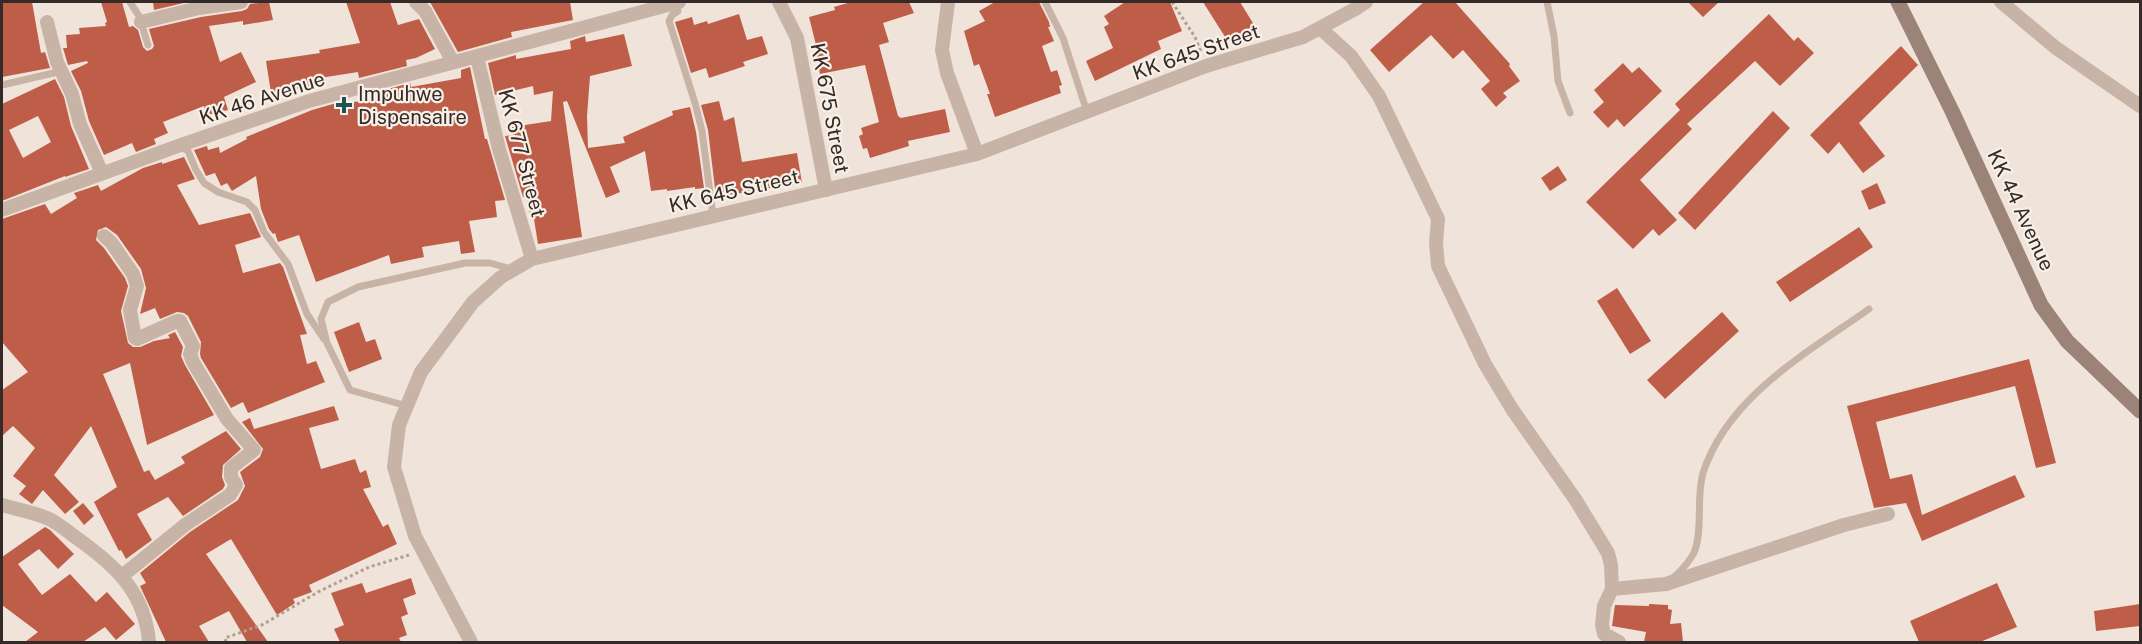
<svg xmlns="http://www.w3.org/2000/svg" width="2142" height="644" font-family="'Public Sans',sans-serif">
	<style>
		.building { fill: #bf5e48; fill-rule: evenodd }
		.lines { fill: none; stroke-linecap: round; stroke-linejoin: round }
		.path { stroke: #b39e91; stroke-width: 3; stroke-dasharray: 3 3; stroke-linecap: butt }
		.lane { stroke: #c7b4a7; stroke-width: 7 }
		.street { stroke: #c7b4a7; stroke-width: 14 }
		.secondary { stroke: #9b8378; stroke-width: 15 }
		.poi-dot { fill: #1f5353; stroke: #f8efe6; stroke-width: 2 }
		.labels { text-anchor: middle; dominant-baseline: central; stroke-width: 4.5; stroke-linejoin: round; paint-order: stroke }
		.street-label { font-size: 20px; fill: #342a27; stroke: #f8efe6 }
		.poi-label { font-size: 20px; fill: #342a27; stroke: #f8efe6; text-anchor: start }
	</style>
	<rect width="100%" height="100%" fill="#f0e4da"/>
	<path class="building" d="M 2,2 L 32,2 L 41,53 L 45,52 L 50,68 L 2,77 Z
		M 101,2 L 122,2 L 129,27 L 133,26 L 138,30 L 143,47 L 147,51 L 152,49 L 154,46 L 149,29 L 201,17 L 242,11 L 247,9 L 250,4 L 269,2 L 273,20 L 243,25 L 243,21 L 209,26 L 220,62 L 241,52 L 256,82 L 224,97 L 228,110 L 207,115 L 204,106 L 163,122 L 168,133 L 154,139 L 156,144 L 136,152 L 132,143 L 104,155 L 89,121 L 81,91 L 71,71 L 88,63 L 87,61 L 68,65 L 63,48 L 67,48 L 66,35 L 80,34 L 79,28 L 106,26 L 105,23 L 107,22 Z
		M 153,2 L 188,2 L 154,10 Z
		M 346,2 L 390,2 L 398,25 L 419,19 L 435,49 L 416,58 L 406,60 L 407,66 L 359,78 L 358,72 L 320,78 L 321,86 L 271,93 L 266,61 L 320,53 L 319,50 L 360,43 Z
		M 430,2 L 570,2 L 573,20 L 511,32 L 512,37 L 458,52 Z
		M 851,2 L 909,2 L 914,13 L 883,23 L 889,42 L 879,45 L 898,116 L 901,118 L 945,109 L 950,132 L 908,141 L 909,146 L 870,158 L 867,148 L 863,149 L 859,136 L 863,134 L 861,128 L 879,122 L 865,65 L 820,74 L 816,53 L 818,53 L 809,17 L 835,10 L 834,7 Z
		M 995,2 L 1039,2 L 1049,22 L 1050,27 L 1048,27 L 1054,41 L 1042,46 L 1051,72 L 1057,70 L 1062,85 L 1059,86 L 1061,93 L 995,117 L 987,94 L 990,94 L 979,64 L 974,66 L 964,31 L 985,21 L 979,11 Z
		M 1125,2 L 1170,2 L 1182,31 L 1158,41 L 1161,49 L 1095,81 L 1086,61 L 1113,48 L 1104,27 L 1109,24 L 1104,16 Z
		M 1203,2 L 1240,2 L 1256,28 L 1233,43 L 1230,38 L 1227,40 Z
		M 1424,2 L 1455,2 L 1510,64 L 1509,66 L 1520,81 L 1503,93 L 1507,97 L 1496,107 L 1481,89 L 1490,81 L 1463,50 L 1453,59 L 1431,35 L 1389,72 L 1370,50 Z
		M 1688,2 L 1719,2 L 1703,17 Z
		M 739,14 L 747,40 L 762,36 L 768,54 L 743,62 L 745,66 L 709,78 L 706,68 L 691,73 L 675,22 L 692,17 L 694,25 L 707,21 L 708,24 Z
		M 1769,14 L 1794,41 L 1798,37 L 1814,53 L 1780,86 L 1755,61 L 1687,124 L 1692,129 L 1640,180 L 1677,220 L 1659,236 L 1653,229 L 1633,249 L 1586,202 L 1680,110 L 1675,104 Z
		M 624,34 L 632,66 L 590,76 L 587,116 L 588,148 L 625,143 L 623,137 L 673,115 L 672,111 L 690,107 L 696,132 L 704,188 L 695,189 L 695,187 L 667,191 L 667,189 L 651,191 L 645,151 L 610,167 L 620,192 L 606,198 L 567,101 L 563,102 L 582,237 L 538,244 L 533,213 L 530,214 L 527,197 L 523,197 L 505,136 L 513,135 L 512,127 L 551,121 L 553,91 L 534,95 L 533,86 L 495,95 L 488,63 L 516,55 L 516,59 L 571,49 L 570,41 L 585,36 L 586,42 Z
		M 1901,46 L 1918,65 L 1859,123 L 1885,156 L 1863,173 L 1839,142 L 1828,154 L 1810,135 Z
		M 1623,63 L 1632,73 L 1639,67 L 1662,91 L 1624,127 L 1617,119 L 1608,128 L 1593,112 L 1604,102 L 1594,90 Z
		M 470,67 L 485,139 L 487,139 L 505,200 L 495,201 L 497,217 L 469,221 L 475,252 L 461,254 L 459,241 L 422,247 L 424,257 L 391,264 L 389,255 L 316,282 L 299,235 L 278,242 L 275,233 L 273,234 L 269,229 L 261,209 L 256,176 L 232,191 L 227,183 L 221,186 L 215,173 L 206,176 L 194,150 L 207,146 L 208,150 L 219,147 L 220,153 L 247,139 L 246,137 L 312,110 L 333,104 L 363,101 L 362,96 L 410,83 L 411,87 L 461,78 L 461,70 Z
		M 55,79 L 64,97 L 71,126 L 89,169 L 65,177 L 65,176 L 2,201 L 2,104 ZM 38,116 L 51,142 L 23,158 L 9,130 Z
		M 719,101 L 724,121 L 734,117 L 742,162 L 797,153 L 802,183 L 716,197 L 708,130 L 701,105 Z
		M 1773,111 L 1790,128 L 1695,230 L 1678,213 Z
		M 184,157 L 195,179 L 177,185 L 199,225 L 250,213 L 261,237 L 235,245 L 243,273 L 280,263 L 283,267 L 307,334 L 300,335 L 307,364 L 316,361 L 325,382 L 248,413 L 243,402 L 231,408 L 201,358 L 200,354 L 201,342 L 188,316 L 184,313 L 177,312 L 160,319 L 155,308 L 140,314 L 146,288 L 141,269 L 117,235 L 106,227 L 98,230 L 96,240 L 104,248 L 125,278 L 128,286 L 121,311 L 128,343 L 133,347 L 140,347 L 154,341 L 170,338 L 168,335 L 175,332 L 183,347 L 181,356 L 185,365 L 214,415 L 147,445 L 130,363 L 103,374 L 144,472 L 149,470 L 155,480 L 185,463 L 181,457 L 226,431 L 241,449 L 223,465 L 222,477 L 225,485 L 223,489 L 183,516 L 168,497 L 137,514 L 152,540 L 126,559 L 121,550 L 119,551 L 94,502 L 117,487 L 91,426 L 54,475 L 79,502 L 65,514 L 43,490 L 32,504 L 19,494 L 26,486 L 13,476 L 35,448 L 13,426 L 2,436 L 2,390 L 28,372 L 2,342 L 2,219 L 45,204 L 51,214 L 77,198 L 74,193 L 98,185 L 101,191 L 143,168 L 162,162 L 162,164 Z
		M 1558,166 L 1567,180 L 1550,191 L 1541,178 Z
		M 1877,183 L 1886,203 L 1869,210 L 1861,191 Z
		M 1859,227 L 1873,247 L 1790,302 L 1776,282 Z
		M 1617,288 L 1651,341 L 1630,354 L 1597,301 Z
		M 1722,312 L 1739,331 L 1665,399 L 1647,380 Z
		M 359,322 L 366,342 L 375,339 L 382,359 L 349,372 L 334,332 Z
		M 2029,359 L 2056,463 L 2036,468 L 2015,386 L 1876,422 L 1890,479 L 1912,474 L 1922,515 L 2015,475 L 2025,497 L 1922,541 L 1906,503 L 1874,508 L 1847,406 Z
		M 334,406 L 339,420 L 309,428 L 321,469 L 355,459 L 360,473 L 366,470 L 371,487 L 363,489 L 383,527 L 388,524 L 397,544 L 309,585 L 312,592 L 293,599 L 295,603 L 277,615 L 231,539 L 206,554 L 268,642 L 247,642 L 229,611 L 199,626 L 209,642 L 166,642 L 140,586 L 146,583 L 140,573 L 190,532 L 238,500 L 245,486 L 240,472 L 260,457 L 263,449 L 242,422 L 250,418 L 254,429 Z
		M 83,503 L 94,516 L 84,525 L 73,511 Z
		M 45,527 L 50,530 L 74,554 L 58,569 L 39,549 L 18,564 L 42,595 L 70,574 L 96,602 L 107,592 L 135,624 L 116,640 L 105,627 L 83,642 L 25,642 L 38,632 L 2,605 L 2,557 Z
		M 411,578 L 416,594 L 403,599 L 408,614 L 401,617 L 407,635 L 399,638 L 401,642 L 340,642 L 334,629 L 344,625 L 331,593 L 362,583 L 366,593 Z
		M 1997,583 L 2017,627 L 1980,642 L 1919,642 L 1910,621 Z
		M 1649,604 L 1668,605 L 1668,609 L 1672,610 L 1670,624 L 1681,623 L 1683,642 L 1644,642 L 1646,632 L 1612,626 L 1615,605 L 1649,606 Z
		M 2140,604 L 2140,626 L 2096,631 L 2094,611 Z"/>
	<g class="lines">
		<path class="path" d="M 1172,2 L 1195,37 L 1201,52
			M 226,642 L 225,638 L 262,625 L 318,592 L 369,567 L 409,555"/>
		<path class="lane" d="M 130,2 L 139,16 L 148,45
			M 1045,2 L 1063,38 L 1087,112
			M 1547,2 L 1554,36 L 1558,81 L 1570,113
			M 676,3 L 678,11 L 672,15 L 669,21 L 695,103 L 702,131 L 713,216
			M 2,85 L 62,71
			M 181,147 L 188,151 L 196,170 L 204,183 L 218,192 L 247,202 L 255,210 L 264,232 L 288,264 L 307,314 L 324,339
			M 407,406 L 350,390 L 327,343 L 321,319 L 328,302 L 358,287 L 465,263 L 490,263 L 511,269
			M 1673,578 C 1680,572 1692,559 1695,550 C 1703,527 1696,497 1703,473 C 1728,396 1807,353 1869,309"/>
		<path class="street" d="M 416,2 L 425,11 L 453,62
			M 779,2 L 797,38 L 826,190
			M 948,2 L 942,50 L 947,73 L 977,154
			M 2001,2 L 2056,48 L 2140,106
			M 47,22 L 57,62 L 72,94 L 80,124 L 102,173
			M 141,22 L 199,8 L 241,2
			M 1320,28 L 1351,56 L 1379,96 L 1438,219 L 1436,243 L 1438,266 L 1485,364 L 1512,409 L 1575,499 L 1608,553 L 1611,565 L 1612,589 L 1604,606 L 1602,625 L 1604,634 L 1619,642
			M 477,57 L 499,149 L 532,259
			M 2,210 L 178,146 L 309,101 L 679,2
			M 104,236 L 111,242 L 133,274 L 137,286 L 130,310 L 135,338 L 137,339 L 177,321 L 180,321 L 193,346 L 190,354 L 193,362 L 227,419 L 254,450 L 231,468 L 231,477 L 236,485 L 230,495 L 185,525 L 122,576
			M 2,505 C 16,509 32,512 47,518 C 57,522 68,532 78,539 C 116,566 145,593 149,642
			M 1612,589 L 1666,584 L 1844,525 L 1888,514
			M 471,642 L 415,536 L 394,467 L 399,425 L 421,372 L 473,302 L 501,277 L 532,259 L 977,154 L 1206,66 L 1303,37 L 1357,8 L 1366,2"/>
		<path class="secondary" d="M 1898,2 L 1952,111 L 2041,305 L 2067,341 L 2140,411"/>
	</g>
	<path class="poi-dot" d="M341 96h6v6h6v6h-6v6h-6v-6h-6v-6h6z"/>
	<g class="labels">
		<g class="street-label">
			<text transform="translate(1196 52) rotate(-19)">KK 645 Street</text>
			<text transform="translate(262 98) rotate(-18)">KK 46 Avenue</text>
			<text transform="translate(830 108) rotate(79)">KK 675 Street</text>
			<text transform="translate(522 153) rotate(75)">KK 677 Street</text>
			<text transform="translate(734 191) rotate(-13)">KK 645 Street</text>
			<text transform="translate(2021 210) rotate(65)">KK 44 Avenue</text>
		</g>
		<g class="poi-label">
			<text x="358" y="94">Impuhwe<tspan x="358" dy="23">Dispensaire</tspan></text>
		</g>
	</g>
	<rect width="2142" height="644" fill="none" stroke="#342a27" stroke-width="6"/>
</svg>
